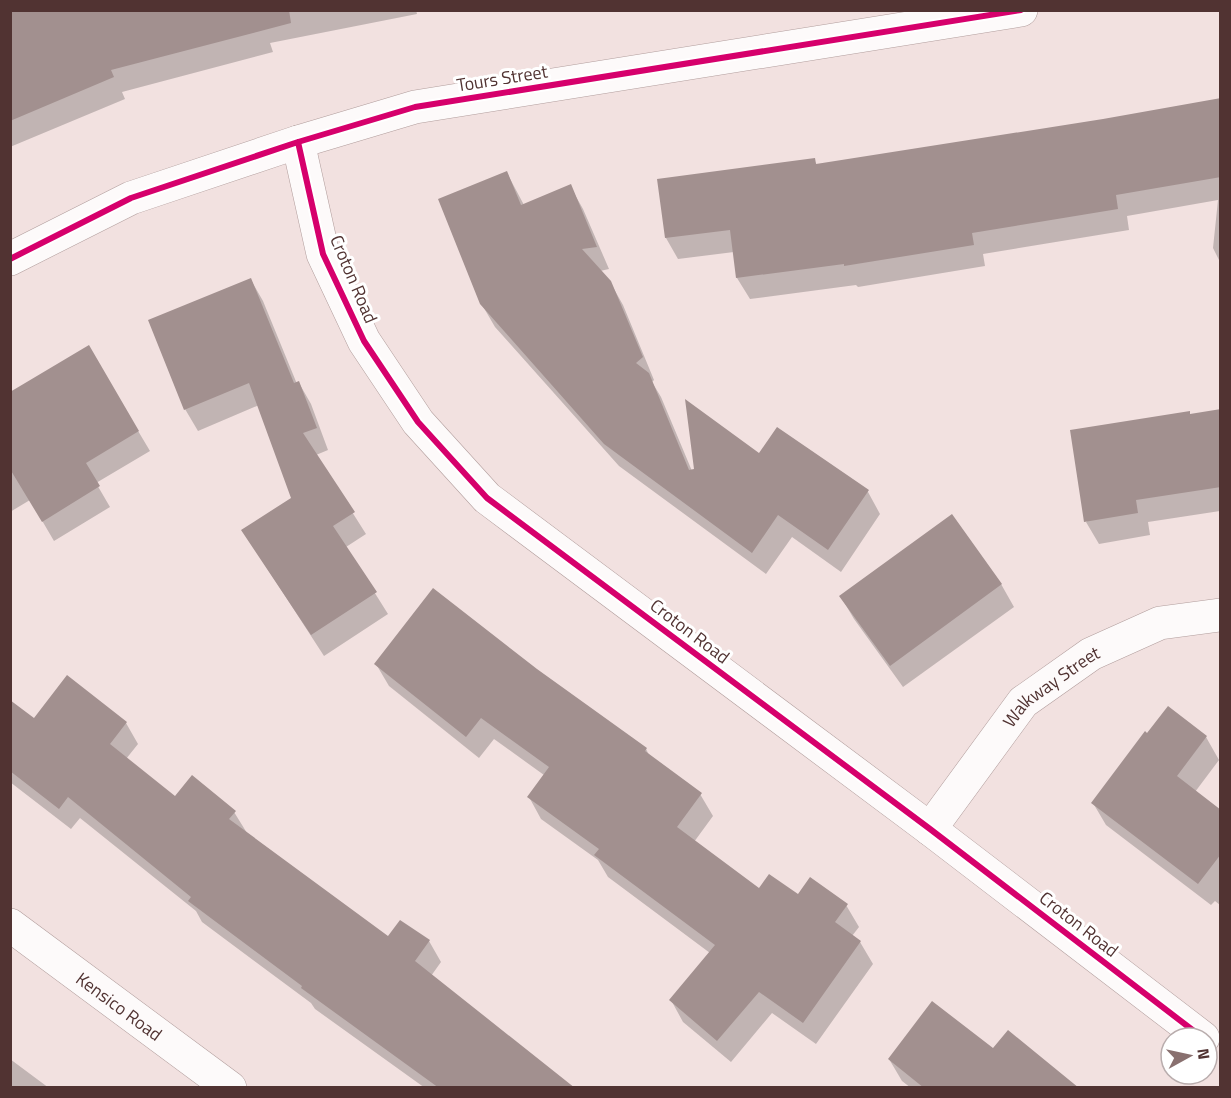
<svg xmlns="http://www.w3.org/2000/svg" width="1231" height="1098" font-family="'Titillium Web',sans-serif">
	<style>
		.shadow { fill: #0003 }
		.building { fill: #a2908f }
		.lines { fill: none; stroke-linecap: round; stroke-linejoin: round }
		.street-casing { stroke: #b19d9c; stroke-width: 34 }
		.street { stroke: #fdfafa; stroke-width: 33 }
		.cycleway-casing { stroke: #fff; stroke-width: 10 }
		.cycleway { stroke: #d6006c; stroke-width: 6 }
		.labels { text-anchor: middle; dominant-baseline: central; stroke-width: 6; stroke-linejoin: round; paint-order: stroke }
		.street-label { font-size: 18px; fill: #513332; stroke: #fff }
	</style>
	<rect width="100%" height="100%" fill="#f2e1e0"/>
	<path class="shadow" d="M 94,10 L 416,10 L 417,14 L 270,43 L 273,52 L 122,92 L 125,99 L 10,147 L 10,17 Z
		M 1220,99 L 1220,262 L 1213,248 L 1218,200 L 1127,216 L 1129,230 L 983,254 L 985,266 L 858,287 L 856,285 L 750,299 L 737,278 L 734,252 L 678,259 L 666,238 L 659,180 L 814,160 L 817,165 L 1103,120 Z
		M 507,173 L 524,205 L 570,186 L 583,209 L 609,269 L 600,271 L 610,282 L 623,305 L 654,380 L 652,382 L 661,397 L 692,471 L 760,455 L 868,492 L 880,514 L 841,572 L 792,537 L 766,574 L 619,466 L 495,327 L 481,303 Z
		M 251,280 L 263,301 L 297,384 L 299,383 L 311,404 L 328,450 L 316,455 L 366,534 L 346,547 L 388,614 L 324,656 L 243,531 L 293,498 L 259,405 L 198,431 L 185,409 Z
		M 88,347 L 150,451 L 96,483 L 110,507 L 54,541 L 30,500 L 10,512 L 10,394 Z
		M 1220,411 L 1220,511 L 1148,522 L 1150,535 L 1099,544 L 1086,522 Z
		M 1001,584 L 1014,607 L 903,687 L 854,619 L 841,597 Z
		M 376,664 L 536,670 L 646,749 L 650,757 L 700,794 L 713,816 L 694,842 L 759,890 L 846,905 L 859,927 L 852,936 L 860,942 L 873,964 L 816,1044 L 772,1013 L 731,1062 L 683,1022 L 671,1000 L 710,953 L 608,877 L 598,860 L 541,819 L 529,797 L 544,775 L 494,739 L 479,758 L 389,686 Z
		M 10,702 L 34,720 L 126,723 L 138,744 L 126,759 L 175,798 L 234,812 L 247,833 L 389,938 L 429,941 L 441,962 L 431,976 L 569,1088 L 425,1088 L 315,1009 L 311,1003 L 202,922 L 196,911 L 80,818 L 71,829 L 10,782 Z
		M 1168,708 L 1206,737 L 1219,760 L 1195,792 L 1220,818 L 1220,905 L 1215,901 L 1211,905 L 1106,825 L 1093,803 Z
		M 993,1050 L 1076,1088 L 911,1088 L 902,1081 L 889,1059 Z
		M 10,1059 L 49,1088 L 10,1088 Z"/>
	<path class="building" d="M 10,10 L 289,10 L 291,23 L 111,70 L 114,77 L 10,121 Z
		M 1221,98 L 1221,177 L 1116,195 L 1118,209 L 972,233 L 974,245 L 844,266 L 844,264 L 736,278 L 730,230 L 665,238 L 657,179 L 815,158 L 816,164 L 1103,119 Z
		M 507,171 L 521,205 L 571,184 L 597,247 L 582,249 L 611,281 L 643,357 L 636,363 L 649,373 L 689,470 L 694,469 L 685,399 L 759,453 L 777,427 L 869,490 L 828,550 L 778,515 L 752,553 L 604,444 L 480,304 L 438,199 Z
		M 251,278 L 294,383 L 299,381 L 317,428 L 303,433 L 355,512 L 333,526 L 377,592 L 311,635 L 241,530 L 291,498 L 249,383 L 184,410 L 148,320 Z
		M 89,345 L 139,431 L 86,463 L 100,486 L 42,522 L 10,469 L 10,392 Z
		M 1221,409 L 1221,487 L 1136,500 L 1138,513 L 1084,522 L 1070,430 L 1190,411 L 1190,414 Z
		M 952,514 L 1002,584 L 890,666 L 839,596 Z
		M 433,588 L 537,669 L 647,748 L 645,751 L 702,793 L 677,827 L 759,888 L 769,874 L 798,894 L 810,877 L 848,904 L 835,922 L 861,941 L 803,1023 L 759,992 L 717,1041 L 669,1000 L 715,945 L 594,855 L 599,849 L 527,797 L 549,767 L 481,718 L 466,737 L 374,664 Z
		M 67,675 L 127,722 L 110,744 L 175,796 L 192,775 L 236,811 L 229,819 L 388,936 L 400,920 L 430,940 L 415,961 L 575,1088 L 439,1088 L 301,988 L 302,986 L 188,901 L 191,897 L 68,797 L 59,809 L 10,771 L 10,700 L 34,718 Z
		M 1168,706 L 1207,736 L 1177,776 L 1221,810 L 1221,854 L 1198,884 L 1091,803 L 1145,731 L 1147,733 Z
		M 932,1001 L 993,1048 L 1008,1030 L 1079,1088 L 924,1088 L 888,1059 Z"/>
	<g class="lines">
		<g class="street-casing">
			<g id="street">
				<path d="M 298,142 L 323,254 L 364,341 L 418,422 L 487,498 L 930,829 L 1203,1038"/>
				<path d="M 10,259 L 131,198 L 298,142 L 415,107 L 1021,10"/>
				<path id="s1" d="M 930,829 L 1023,702 L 1091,654 L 1160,623 L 1220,615"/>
				<path id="s2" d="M 10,925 L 230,1088"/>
			</g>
		</g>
		<use href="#street" class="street"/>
		<g class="cycleway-casing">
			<path id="cycleway" d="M 298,142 L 323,254 L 364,341 L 418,422 L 487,498 L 930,829 L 1203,1038
				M 10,259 L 131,198 L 298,142 L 415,107 L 1021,10"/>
		</g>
		<use href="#cycleway" class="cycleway"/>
	</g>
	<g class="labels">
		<g class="street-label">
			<text transform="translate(502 78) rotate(-9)">Tours Street</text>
			<text transform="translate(354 279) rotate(67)">Croton Road</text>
			<text transform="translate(690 631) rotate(37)">Croton Road</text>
			<text stroke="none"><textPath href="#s1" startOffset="189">Walkway Street</textPath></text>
			<text transform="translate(1079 924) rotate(38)">Croton Road</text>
			<text stroke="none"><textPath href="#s2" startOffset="136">Kensico Road</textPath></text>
		</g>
	</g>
	<rect width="1231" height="1098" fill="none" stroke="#513332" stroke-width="24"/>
	<g transform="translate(1189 1056) rotate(82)"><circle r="28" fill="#ffffff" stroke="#b9adad" stroke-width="1.5"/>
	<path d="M0-4.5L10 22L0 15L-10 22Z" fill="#89706f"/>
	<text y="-9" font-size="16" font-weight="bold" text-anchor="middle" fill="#513332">N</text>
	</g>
</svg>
